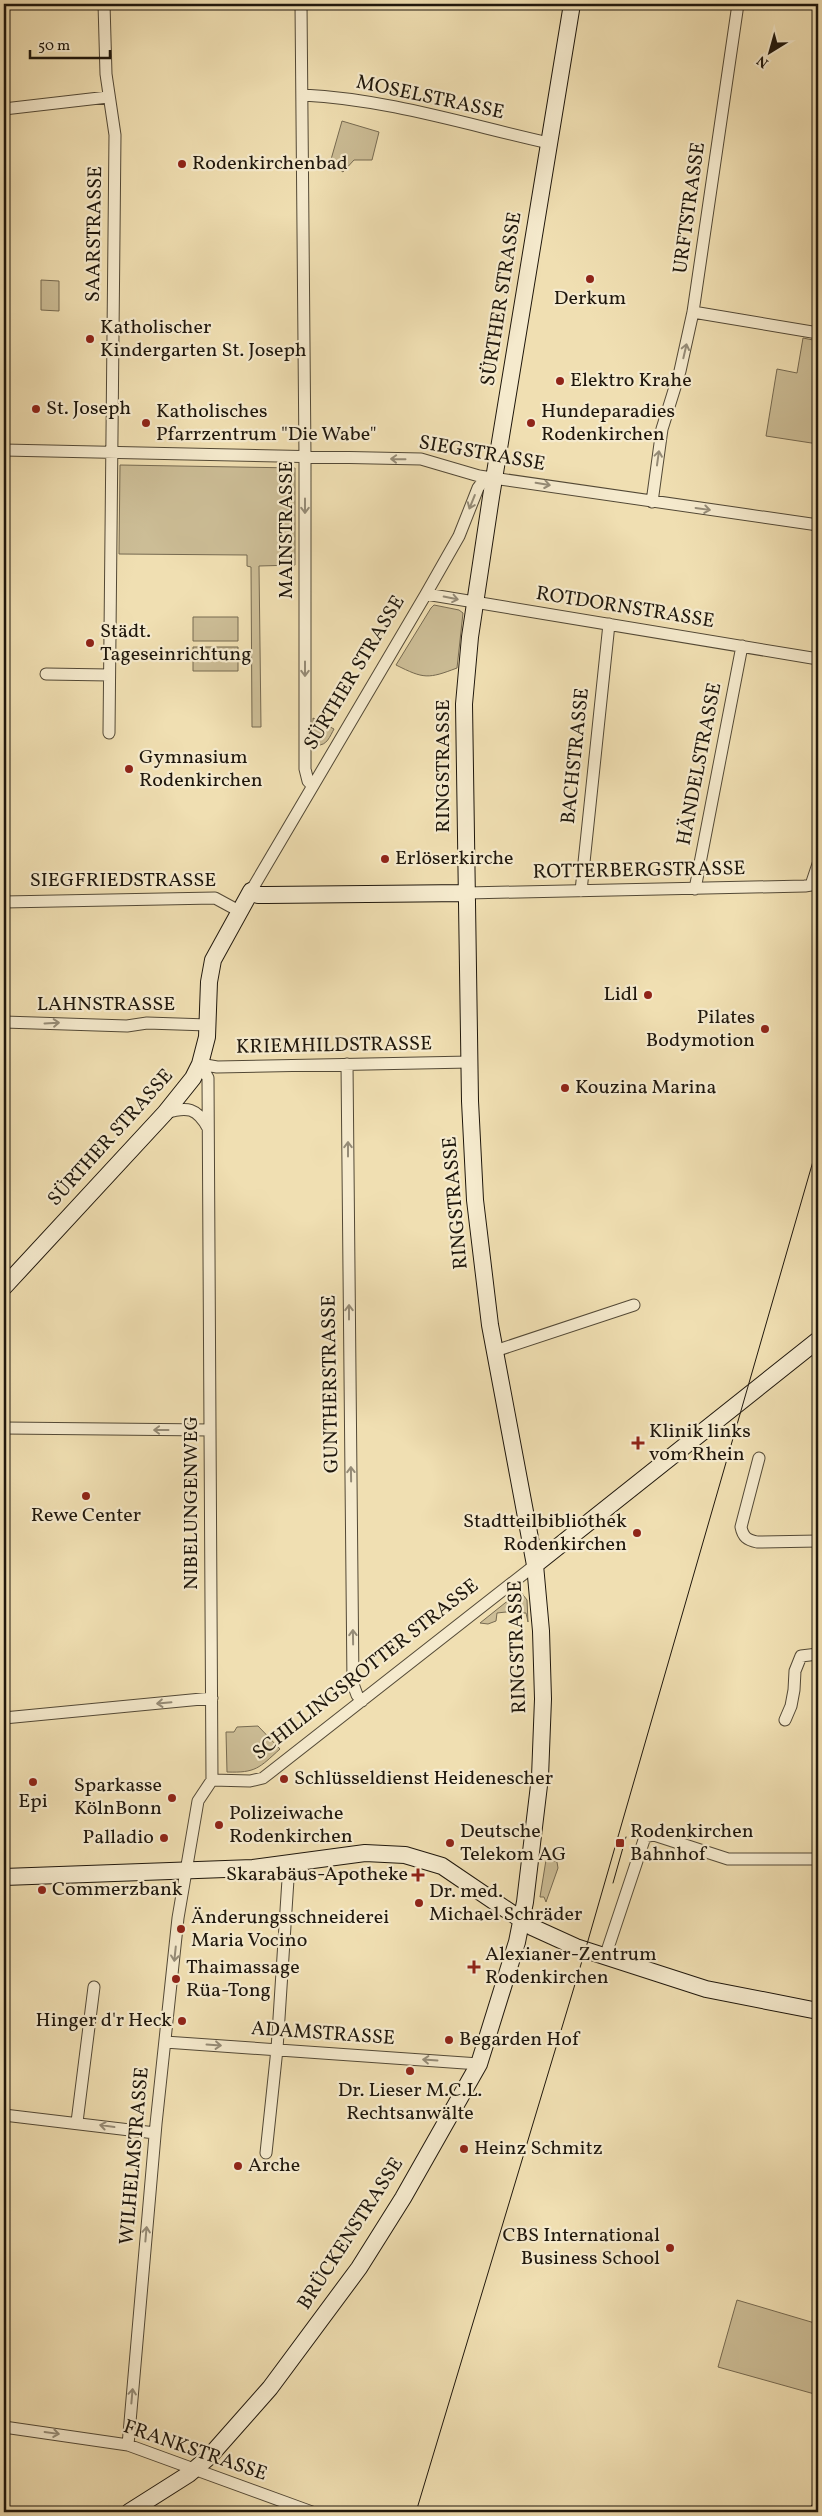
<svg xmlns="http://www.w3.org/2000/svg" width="822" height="2516" font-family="Vollkorn,serif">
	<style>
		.green { fill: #ccbd96; stroke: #766a51 }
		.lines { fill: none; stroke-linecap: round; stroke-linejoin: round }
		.street-casing { stroke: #534936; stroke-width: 13 }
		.secondary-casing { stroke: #1f170c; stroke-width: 18 }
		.street { stroke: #f5eacd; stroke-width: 11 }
		.secondary { stroke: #f5eacd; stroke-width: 16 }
		.tram { stroke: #1f170c; stroke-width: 1 }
		.oneway { stroke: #958b76 }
		.poi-dot { fill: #8f2418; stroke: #f5eacd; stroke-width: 2 }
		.labels { text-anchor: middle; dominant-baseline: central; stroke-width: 4.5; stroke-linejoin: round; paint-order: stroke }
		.street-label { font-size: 20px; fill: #1f170c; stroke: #f5eacd }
		.poi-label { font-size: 20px; fill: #1f170c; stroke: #f5eacd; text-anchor: start }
	</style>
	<rect width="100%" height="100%" fill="#f0dfb2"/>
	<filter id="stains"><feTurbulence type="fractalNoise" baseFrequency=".004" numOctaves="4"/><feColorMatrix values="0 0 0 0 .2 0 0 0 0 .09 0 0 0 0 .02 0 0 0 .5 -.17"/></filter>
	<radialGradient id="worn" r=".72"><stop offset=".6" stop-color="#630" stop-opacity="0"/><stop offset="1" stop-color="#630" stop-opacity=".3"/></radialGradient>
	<path class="green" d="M 342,121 L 379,132 L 372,160 L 354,160 L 343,172 L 330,163 Z
		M 41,280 L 59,281 L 59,311 L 41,310 Z
		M 803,338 L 818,341 L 818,444 L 766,436 L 777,369 L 797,373 Z
		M 120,465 L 295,468 L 295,565 L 259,566 L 261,727 L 252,727 L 251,567 L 247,566 L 247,555 L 119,554 Z
		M 434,605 L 459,610 L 463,613 L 457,668 C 428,679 424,679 396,665 L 431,608 Z
		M 193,617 L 238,617 L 238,641 L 193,641 Z
		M 193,647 L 238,647 L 238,671 L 193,671 Z
		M 313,718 L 334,729 C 330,736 327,746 317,745 L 313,734 Z
		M 520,1591 L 527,1600 L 528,1622 L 526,1613 L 516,1613 L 515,1611 L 497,1613 L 496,1621 L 488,1624 L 480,1623 Z
		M 258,1726 L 280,1749 C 259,1768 256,1773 227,1772 L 226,1732 L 234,1732 L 237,1727 Z
		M 548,1859 L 557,1862 L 558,1868 L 546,1902 L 544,1897 L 540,1897 L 546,1860 Z
		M 737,2300 L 818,2324 L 818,2395 L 718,2367 Z"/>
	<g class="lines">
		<g class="street-casing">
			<path id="street" d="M 104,4 L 106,74 L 115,135 L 109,733
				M 301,4 L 305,458 L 305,769 L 308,781 L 312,785
				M 303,95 C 387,99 468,125 549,143
				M 4,109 L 108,97
				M 693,312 L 818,333
				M 4,450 L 421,459 L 479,476 L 818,525
				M 652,502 L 662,429 L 680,371 L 693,312 L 738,4
				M 426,594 L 818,659
				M 46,674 L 109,675
				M 695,889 L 742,646
				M 251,891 L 426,594 L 459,536 L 478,488 L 484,480 L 493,478
				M 581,891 L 609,624
				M 467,893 L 805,886 L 811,885 L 818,864
				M 4,902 L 215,898 L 239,911
				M 4,1022 L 127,1026 L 147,1023 L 208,1025
				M 200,1064 L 217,1067 L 470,1062
				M 347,1064 L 353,1684 L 357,1695 L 362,1701
				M 166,1113 C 187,1106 197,1108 208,1128
				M 495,1351 L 634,1305
				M 4,1428 L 210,1430
				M 759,1458 L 741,1527 C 743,1537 747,1540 757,1542 L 818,1541
				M 4,1718 L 212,1698
				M 785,1720 L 791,1706 L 794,1690 L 795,1671 L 801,1656 L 818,1654
				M 212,1780 L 250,1781 L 263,1778 L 535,1565
				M 605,1957 L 645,1837 L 654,1835 L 728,1859 L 818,1859
				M 165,2042 L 479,2064
				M 4,2115 L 155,2133
				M 77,2122 L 94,1987
				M 266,2153 L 277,2049 L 289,1864
				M 4,2427 L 128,2445 L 312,2512
				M 128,2445 L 156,2124 L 178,1918 L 198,1801 L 212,1780 L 208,1078 L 200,1064"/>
		</g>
		<g class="secondary-casing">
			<path id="secondary" d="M 4,1287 L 165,1113 L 193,1078 L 200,1064 L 207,1037 L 209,982 L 213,960 L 251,891 L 258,895 L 266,895 L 467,893
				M 535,1565 L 818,1340
				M 4,1877 L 253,1868 L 365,1853 L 405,1855 L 442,1866 L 532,1927 L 576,1947 L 706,1989 L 818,2011
				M 129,2512 L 189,2474 L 209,2457 L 270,2388 L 359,2268 L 403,2198 L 479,2064 L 517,1942 L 525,1902 L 540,1777 L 543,1699 L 541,1631 L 535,1565 L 490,1325 L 475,1200 L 470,1101 L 464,704 L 470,637 L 491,497 L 572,4
				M 818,2512 L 818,2511"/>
		</g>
		<use href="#street" class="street"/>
		<use href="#secondary" class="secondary"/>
		<path class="tram" d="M 613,1883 L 626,1837
			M 416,2512 L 585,1951 L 818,1144"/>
	</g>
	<defs><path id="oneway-shaft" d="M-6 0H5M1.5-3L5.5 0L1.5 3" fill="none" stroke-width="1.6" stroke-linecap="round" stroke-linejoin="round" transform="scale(1.25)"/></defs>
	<g class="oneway">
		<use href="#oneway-shaft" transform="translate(685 351) rotate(-77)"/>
		<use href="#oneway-shaft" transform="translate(658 458) rotate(-82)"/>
		<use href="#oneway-shaft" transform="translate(398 459) rotate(-179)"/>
		<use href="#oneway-shaft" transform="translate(543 484) rotate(9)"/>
		<use href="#oneway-shaft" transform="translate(472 502) rotate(112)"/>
		<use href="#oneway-shaft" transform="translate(305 506) rotate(90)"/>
		<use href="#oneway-shaft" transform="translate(703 509) rotate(8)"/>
		<use href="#oneway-shaft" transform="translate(451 598) rotate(11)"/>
		<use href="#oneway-shaft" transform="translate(305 669) rotate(90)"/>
		<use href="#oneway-shaft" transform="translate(52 1023) rotate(-3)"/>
		<use href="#oneway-shaft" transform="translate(348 1149) rotate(-90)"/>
		<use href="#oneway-shaft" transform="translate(349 1312) rotate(-90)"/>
		<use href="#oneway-shaft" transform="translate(161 1430) rotate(-180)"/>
		<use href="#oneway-shaft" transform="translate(351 1474) rotate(-91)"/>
		<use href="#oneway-shaft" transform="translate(353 1637) rotate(-91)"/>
		<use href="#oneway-shaft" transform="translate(164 1703) rotate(175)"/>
		<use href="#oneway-shaft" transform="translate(175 1954) rotate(96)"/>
		<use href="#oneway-shaft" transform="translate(214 2045) rotate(4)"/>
		<use href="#oneway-shaft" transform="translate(430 2060) rotate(-176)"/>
		<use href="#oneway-shaft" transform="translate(107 2126) rotate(-172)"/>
		<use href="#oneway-shaft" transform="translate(146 2234) rotate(-85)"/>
		<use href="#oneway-shaft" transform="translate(132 2396) rotate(-85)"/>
		<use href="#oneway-shaft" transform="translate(52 2433) rotate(8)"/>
	</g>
	<g class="poi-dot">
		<circle cx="182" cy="164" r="5"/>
		<circle cx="590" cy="279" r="5"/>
		<circle cx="90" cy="339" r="5"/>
		<circle cx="560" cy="381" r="5"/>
		<circle cx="36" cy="409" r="5"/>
		<circle cx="146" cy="423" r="5"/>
		<circle cx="531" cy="423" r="5"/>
		<circle cx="90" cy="643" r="5"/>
		<circle cx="129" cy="769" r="5"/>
		<circle cx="385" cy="859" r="5"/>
		<circle cx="648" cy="995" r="5"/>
		<circle cx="765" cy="1029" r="5"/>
		<circle cx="565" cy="1088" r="5"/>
		<path d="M635.5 1435.5h5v5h5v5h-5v5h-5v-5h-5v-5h5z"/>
		<circle cx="86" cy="1496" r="5"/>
		<circle cx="637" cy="1533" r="5"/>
		<circle cx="284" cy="1779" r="5"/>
		<circle cx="33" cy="1782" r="5"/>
		<circle cx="172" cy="1798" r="5"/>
		<circle cx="219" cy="1825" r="5"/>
		<circle cx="164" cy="1838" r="5"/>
		<circle cx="450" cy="1843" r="5"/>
		<rect x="615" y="1838" width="10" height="10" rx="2.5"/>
		<path d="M415.5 1867.5h5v5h5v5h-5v5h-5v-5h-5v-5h5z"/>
		<circle cx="42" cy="1890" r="5"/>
		<circle cx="419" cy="1903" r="5"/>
		<circle cx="181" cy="1929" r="5"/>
		<path d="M471.5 1959.5h5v5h5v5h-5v5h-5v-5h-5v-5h5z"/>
		<circle cx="176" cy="1979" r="5"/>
		<circle cx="182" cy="2021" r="5"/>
		<circle cx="449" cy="2040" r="5"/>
		<circle cx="410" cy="2071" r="5"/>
		<circle cx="464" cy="2149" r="5"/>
		<circle cx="238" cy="2166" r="5"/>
		<circle cx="670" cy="2248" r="5"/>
	</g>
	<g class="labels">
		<g class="street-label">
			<text transform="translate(430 98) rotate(12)">MOSELSTRASSE</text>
			<text transform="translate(690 208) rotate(-82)">URFTSTRASSE</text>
			<text transform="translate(95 234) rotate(-89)">SAARSTRASSE</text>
			<text transform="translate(502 299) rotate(-81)">SÜRTHER STRASSE</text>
			<text transform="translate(482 454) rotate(10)">SIEGSTRASSE</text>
			<text transform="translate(287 530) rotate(-90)">MAINSTRASSE</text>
			<text transform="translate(625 608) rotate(9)">ROTDORNSTRASSE</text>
			<text transform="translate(355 673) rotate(-59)">SÜRTHER STRASSE</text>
			<text transform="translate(576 756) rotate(-84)">BACHSTRASSE</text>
			<text transform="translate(700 764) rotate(-79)">HÄNDELSTRASSE</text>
			<text transform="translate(444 766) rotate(-90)">RINGSTRASSE</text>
			<text transform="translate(639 871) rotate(-1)">ROTTERBERGSTRASSE</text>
			<text x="123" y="881">SIEGFRIEDSTRASSE</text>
			<text x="106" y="1005">LAHNSTRASSE</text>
			<text transform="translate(334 1046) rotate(-1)">KRIEMHILDSTRASSE</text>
			<text transform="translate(111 1138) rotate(-48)">SÜRTHER STRASSE</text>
			<text transform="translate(456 1203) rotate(-95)">RINGSTRASSE</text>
			<text transform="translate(331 1384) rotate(-91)">GUNTHERSTRASSE</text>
			<text transform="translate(192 1503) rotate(-90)">NIBELUNGENWEG</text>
			<text transform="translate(518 1647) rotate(-92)">RINGSTRASSE</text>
			<text transform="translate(366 1670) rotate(-38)">SCHILLINGSROTTER STRASSE</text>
			<text transform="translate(323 2034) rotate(4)">ADAMSTRASSE</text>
			<text transform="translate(135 2156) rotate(-85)">WILHELMSTRASSE</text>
			<text transform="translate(351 2234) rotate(-57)">BRÜCKENSTRASSE</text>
			<text transform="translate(195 2451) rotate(19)">FRANKSTRASSE</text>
		</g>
		<g class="poi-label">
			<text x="192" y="164">Rodenkirchenbad</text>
			<text x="590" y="299" text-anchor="middle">Derkum</text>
			<text x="100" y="328">Katholischer<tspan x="100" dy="23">Kindergarten St. Joseph</tspan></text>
			<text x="570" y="381">Elektro Krahe</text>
			<text x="46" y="409">St. Joseph</text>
			<text x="156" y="412">Katholisches<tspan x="156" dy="23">Pfarrzentrum "Die Wabe"</tspan></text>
			<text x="541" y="412">Hundeparadies<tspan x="541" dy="23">Rodenkirchen</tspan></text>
			<text x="100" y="632">Städt.<tspan x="100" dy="23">Tageseinrichtung</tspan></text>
			<text x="139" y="758">Gymnasium<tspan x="139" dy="23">Rodenkirchen</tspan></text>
			<text x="395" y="859">Erlöserkirche</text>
			<text x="638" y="995" text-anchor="end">Lidl</text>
			<text x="755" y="1018" text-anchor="end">Pilates<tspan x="755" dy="23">Bodymotion</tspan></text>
			<text x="575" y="1088">Kouzina Marina</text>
			<text x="649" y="1432">Klinik links<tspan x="649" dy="23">vom Rhein</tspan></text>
			<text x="86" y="1516" text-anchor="middle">Rewe Center</text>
			<text x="627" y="1522" text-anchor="end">Stadtteilbibliothek<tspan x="627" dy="23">Rodenkirchen</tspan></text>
			<text x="294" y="1779">Schlüsseldienst Heidenescher</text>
			<text x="162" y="1786" text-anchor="end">Sparkasse<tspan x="162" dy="23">KölnBonn</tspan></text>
			<text x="33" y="1802" text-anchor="middle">Epi</text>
			<text x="229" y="1814">Polizeiwache<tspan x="229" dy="23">Rodenkirchen</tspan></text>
			<text x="460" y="1832">Deutsche<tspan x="460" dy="23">Telekom AG</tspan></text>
			<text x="630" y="1832">Rodenkirchen<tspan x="630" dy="23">Bahnhof</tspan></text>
			<text x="154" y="1838" text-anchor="end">Palladio</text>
			<text x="408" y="1875" text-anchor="end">Skarabäus-Apotheke</text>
			<text x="52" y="1890">Commerzbank</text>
			<text x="429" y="1892">Dr. med.<tspan x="429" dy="23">Michael Schräder</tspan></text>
			<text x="191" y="1918">Änderungsschneiderei<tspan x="191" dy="23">Maria Vocino</tspan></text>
			<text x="485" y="1955">Alexianer-Zentrum<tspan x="485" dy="23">Rodenkirchen</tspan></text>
			<text x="186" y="1968">Thaimassage<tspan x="186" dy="23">Rüa-Tong</tspan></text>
			<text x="172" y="2021" text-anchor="end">Hinger d'r Heck</text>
			<text x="459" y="2040">Begarden Hof</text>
			<text x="410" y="2091" text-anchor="middle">Dr. Lieser M.C.L.<tspan x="410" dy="23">Rechtsanwälte</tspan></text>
			<text x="474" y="2149">Heinz Schmitz</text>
			<text x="248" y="2166">Arche</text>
			<text x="660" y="2236" text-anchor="end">CBS International<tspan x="660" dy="23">Business School</tspan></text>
		</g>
	</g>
	<rect width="822" height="2516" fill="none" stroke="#f0dfb2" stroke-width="20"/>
	<rect x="5" y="5" width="812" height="2506" fill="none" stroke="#1f170c" stroke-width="2.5"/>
	<rect x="10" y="10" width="802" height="2496" fill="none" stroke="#1f170c"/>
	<g transform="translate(770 52) rotate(217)" stroke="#f5eacd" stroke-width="4" paint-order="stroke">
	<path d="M0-4L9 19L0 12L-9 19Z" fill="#1f170c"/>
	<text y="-8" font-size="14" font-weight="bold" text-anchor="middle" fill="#1f170c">N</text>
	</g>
	<path d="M30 50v8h80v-8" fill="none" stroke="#1f170c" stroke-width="2.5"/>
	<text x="38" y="50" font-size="15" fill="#1f170c" stroke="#f5eacd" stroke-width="4" paint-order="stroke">50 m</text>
	<rect width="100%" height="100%" filter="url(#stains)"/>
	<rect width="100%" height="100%" fill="url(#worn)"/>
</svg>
